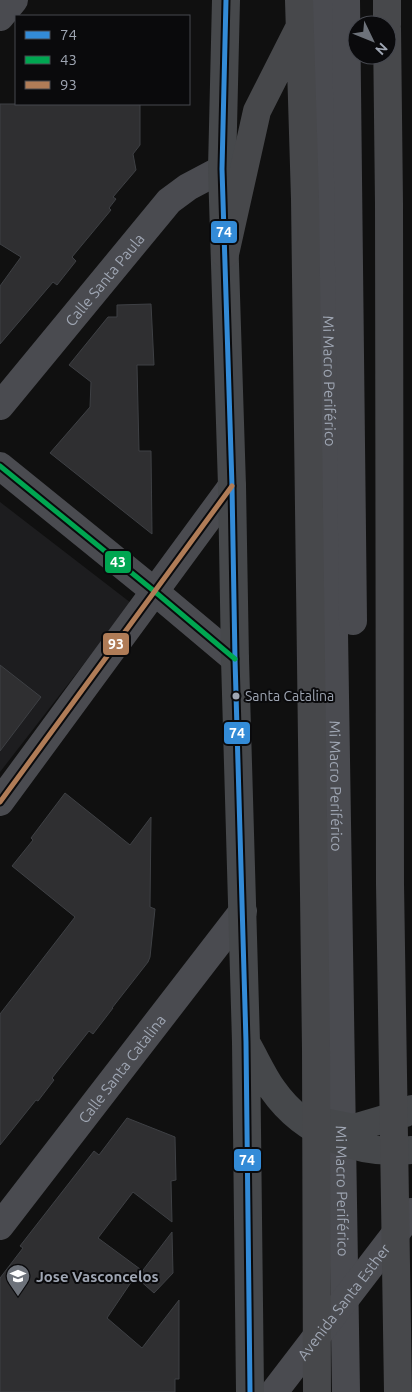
<svg xmlns="http://www.w3.org/2000/svg" width="412" height="1392" font-family="Ubuntu,sans-serif">
	<style>
		.built { fill: #1d1d1f }
		.building { fill: #2f2f31; stroke: #3e4044 }
		.lines { fill: none; stroke-linecap: round; stroke-linejoin: round }
		.minor { stroke: #4a4b50; stroke-width: 28 }
		.major { stroke: #46484b; stroke-width: 28 }
		.highway { stroke: #47484b; stroke-width: 28 }
		.bus-1-casing { stroke: #0a0a0c; stroke-width: 9 }
		.bus-2-casing { stroke: #0a0a0c; stroke-width: 9 }
		.bus-3-casing { stroke: #0a0a0c; stroke-width: 9 }
		.bus-1 { stroke: #338bd7; stroke-width: 5 }
		.bus-2 { stroke: #00a651; stroke-width: 5 }
		.bus-3 { stroke: #b07c57; stroke-width: 5 }
		.bus-dot { fill: #9fa6b3; stroke: #0a0a0c; stroke-width: 2 }
		.labels { text-anchor: middle; dominant-baseline: central; stroke-width: 4; stroke-linejoin: round; paint-order: stroke }
		.bus-label { font-size: 14px; fill: #9fa6b3; stroke: #0a0a0c; text-anchor: start }
		.street-label { font-size: 15px; fill: #9fa6b3; stroke: #0a0a0c }
		.poi-label { font-size: 15px; font-weight: bold; fill: #9fa6b3; stroke: #0a0a0c; text-anchor: start }
		.line-badge { stroke: #0a0a0c; stroke-width: 2 }
		.badge-label { font-size: 14px; text-anchor: middle; font-weight: bold; fill: #fff }
	</style>
	<rect width="100%" height="100%" fill="#101010"/>
	<path class="built" d="M 0,502 L 131,603 L 0,772 Z"/>
	<path class="building" d="M 0,104 L 140,104 L 140,145 L 133,154 L 136,170 L 113,197 L 116,199 L 109,208 L 111,210 L 72,257 L 76,261 L 57,285 L 53,282 L 0,344 L 0,286 L 21,257 L 0,244 Z
		M 151,304 L 154,365 L 137,365 L 139,451 L 151,451 L 152,534 L 50,453 L 90,407 L 91,382 L 69,365 L 108,317 L 117,317 L 117,305 Z
		M 0,665 L 41,697 L 0,751 Z
		M 65,793 L 130,845 L 151,817 L 150,907 L 155,909 L 150,957 L 148,962 L 112,1008 L 113,1008 L 93,1034 L 89,1031 L 52,1078 L 54,1080 L 38,1101 L 36,1100 L 0,1145 L 0,1014 L 75,917 L 12,866 L 33,840 L 31,838 Z
		M 127,1118 L 175,1137 L 176,1180 L 171,1181 L 172,1222 L 133,1192 L 98,1238 L 140,1269 L 107,1318 L 142,1348 L 179,1300 L 179,1379 L 175,1379 L 175,1392 L 0,1392 L 0,1278 L 23,1248 L 20,1246 L 94,1151 L 99,1155 Z
		M 172,1232 L 173,1273 L 154,1293 L 137,1278 Z"/>
	<g class="lines">
		<g class="minor">
			<path id="s1" d="M 324,0 L 346,1392"/>
			<path d="M 346,0 L 353,621"/>
			<path d="M 0,17 L 14,0"/>
			<path id="s2" d="M 0,406 L 169,201 L 188,187 L 222,169"/>
			<path d="M 0,466 L 154,591 L 235,659"/>
			<path d="M 0,802 L 232,486"/>
			<path id="s3" d="M 0,1226 L 243,911"/>
			<path id="s4" d="M 274,1392 L 412,1212"/>
		</g>
		<path class="major" d="M 226,0 L 222,169 L 232,486 L 235,659 L 246,1042 L 250,1392
			M 248,1046 C 256,1060 263,1076 273,1090 C 304,1134 359,1156 412,1150
			M 323,1122 L 354,1128 L 405,1113 L 412,1109"/>
		<path class="highway" d="M 299,0 L 305,199 L 316,1049 L 317,1392
			M 387,0 L 387,25
			M 387,28 L 389,204 L 390,884 L 398,1392
			M 225,254 L 257,111 L 298,30"/>
		<g class="bus-1-casing">
			<path id="bus-1" d="M 226,0 L 222,169 L 232,486 L 235,659 L 246,1042 L 250,1392"/>
		</g>
		<g class="bus-2-casing">
			<path id="bus-2" d="M 0,466 L 154,591 L 235,659"/>
		</g>
		<g class="bus-3-casing">
			<path id="bus-3" d="M 0,802 L 232,486"/>
		</g>
		<use href="#bus-1" class="bus-1"/>
		<use href="#bus-2" class="bus-2"/>
		<use href="#bus-3" class="bus-3"/>
	</g>
	<defs>
		<g id="school-pin" transform="scale(1.25)"><path d="M0 17L-7.5 6A9.5 9.5 0 1 1 7.5 6Z" fill="#6d727a" stroke="#0a0a0c"/><path d="M0-5L7-2L0 1L-7-2ZM-4 1L0 2.5L4 1V4Q0 6-4 4Z" fill="#fff"/></g>
	</defs>
	<g fill-rule="evenodd">
		<use href="#school-pin" x="18" y="1276"/>
	</g>
	<circle class="bus-dot" cx="236" cy="696" r="4.5"/>
	<g class="labels">
		<g class="bus-label">
			<text x="245" y="696">Santa Catalina</text>
		</g>
		<g class="street-label">
			<text stroke="none"><textPath href="#s2" startOffset="164">Calle Santa Paula</textPath></text>
			<text stroke="none"><textPath href="#s1" startOffset="381">Mi Macro Periférico</textPath></text>
			<text stroke="none"><textPath href="#s1" startOffset="786">Mi Macro Periférico</textPath></text>
			<text stroke="none"><textPath href="#s3" startOffset="199">Calle Santa Catalina</textPath></text>
			<text stroke="none"><textPath href="#s1" startOffset="1191">Mi Macro Periférico</textPath></text>
			<text stroke="none"><textPath href="#s4" startOffset="114">Avenida Santa Esther</textPath></text>
		</g>
		<g class="poi-label">
			<text x="36" y="1276">Jose Vasconcelos</text>
		</g>
	</g>
	<g class="line-badge">
		<rect x="210" y="220" width="28" height="24" rx="5" fill="#338bd7"/>
		<rect x="104" y="550" width="28" height="24" rx="5" fill="#00a651"/>
		<rect x="102" y="632" width="28" height="24" rx="5" fill="#b07c57"/>
		<rect x="223" y="721" width="28" height="24" rx="5" fill="#338bd7"/>
		<rect x="233" y="1148" width="29" height="24" rx="5" fill="#338bd7"/>
	</g>
	<g class="badge-label">
		<text x="224" y="237">74</text>
		<text x="118" y="567">43</text>
		<text x="116" y="649">93</text>
		<text x="237" y="738">74</text>
		<text x="247" y="1165">74</text>
	</g>
	<rect x="15" y="15" width="175" height="90" fill="#0a0a0c" stroke="#46484f"/>
	<rect x="25" y="31" width="25" height="8" fill="#338bd7" stroke="#46484f"/>
	<text x="60" y="40" font-size="15" fill="#9fa6b3">74</text>
	<rect x="25" y="56" width="25" height="8" fill="#00a651" stroke="#46484f"/>
	<text x="60" y="65" font-size="15" fill="#9fa6b3">43</text>
	<rect x="25" y="81" width="25" height="8" fill="#b07c57" stroke="#46484f"/>
	<text x="60" y="90" font-size="15" fill="#9fa6b3">93</text>
	<g transform="translate(372 40) rotate(133)"><circle r="24" fill="#0a0a0c" stroke="#46484f"/>
	<path d="M0-4L9 19L0 12L-9 19Z" fill="#6d727a"/>
	<text y="-8" font-size="14" font-weight="bold" text-anchor="middle" fill="#9fa6b3">N</text>
	</g>
</svg>
